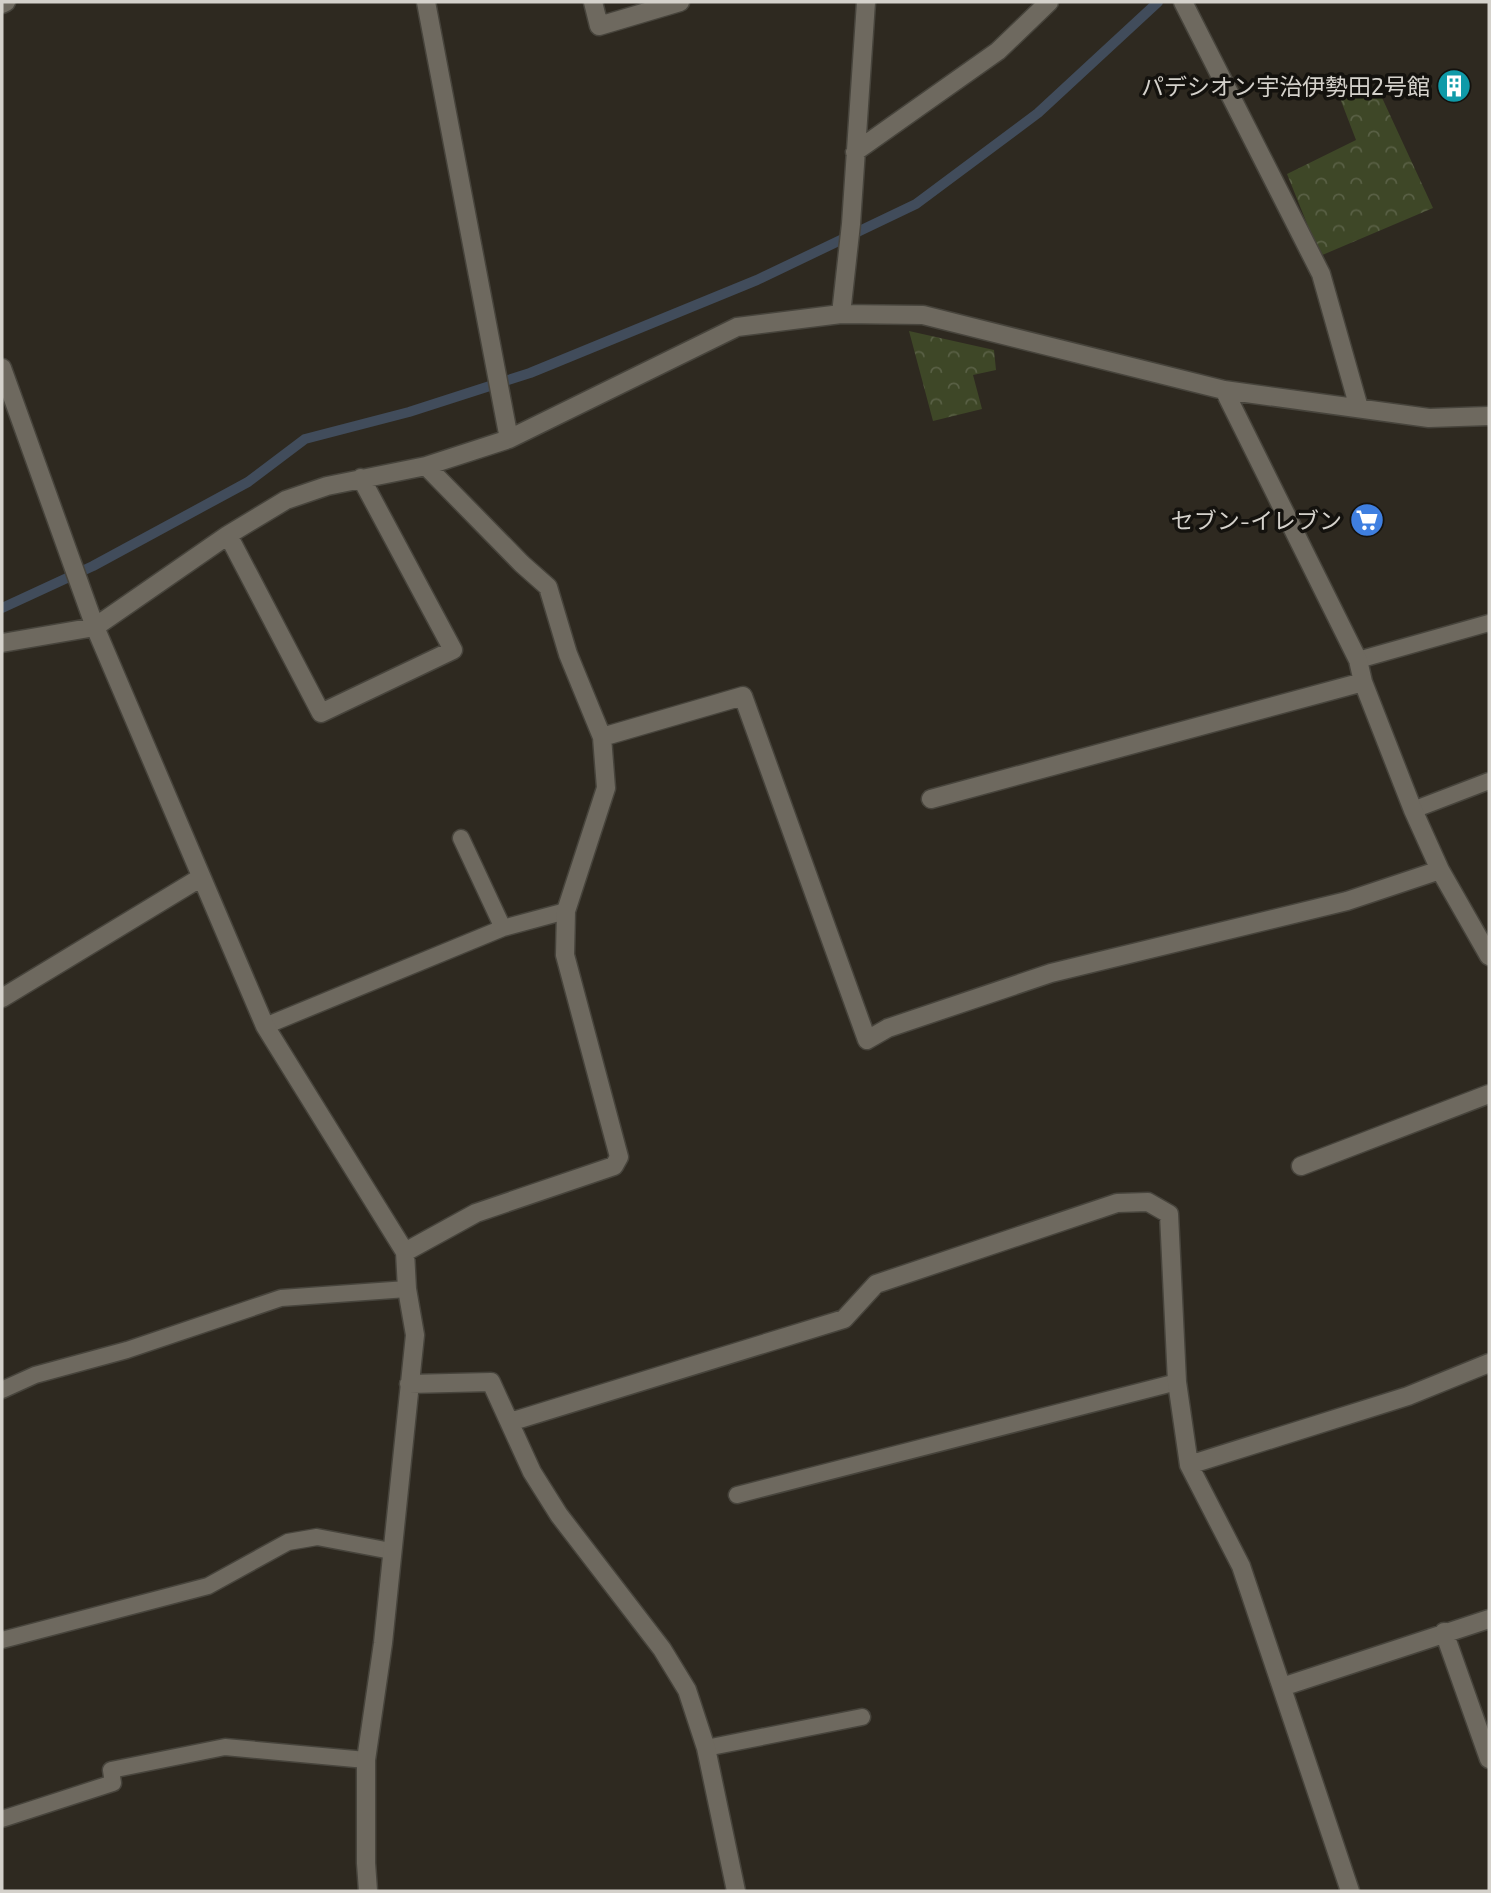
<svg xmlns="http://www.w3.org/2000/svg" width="1491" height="1893" font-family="'Exo 2','Noto Sans JP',sans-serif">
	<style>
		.forest { fill: url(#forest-crowns) }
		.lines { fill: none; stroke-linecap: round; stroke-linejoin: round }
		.stream { stroke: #414c5b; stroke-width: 10 }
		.lane-casing { stroke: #47443c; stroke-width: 19 }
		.street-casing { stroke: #47443c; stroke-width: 21 }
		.lane { stroke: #6e695f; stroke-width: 16 }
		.street { stroke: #6e695f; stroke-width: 18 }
		.labels { text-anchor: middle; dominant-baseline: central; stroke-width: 7; stroke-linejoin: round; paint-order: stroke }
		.poi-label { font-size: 23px; fill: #d4d1cb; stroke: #14120e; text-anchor: end }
	</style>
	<defs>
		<pattern id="forest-crowns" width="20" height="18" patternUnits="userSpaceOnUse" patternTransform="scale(1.75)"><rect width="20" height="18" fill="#3e4727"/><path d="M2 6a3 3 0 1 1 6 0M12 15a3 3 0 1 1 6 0" fill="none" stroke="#596045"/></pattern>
	</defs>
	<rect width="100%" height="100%" fill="#2e2920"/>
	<path class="forest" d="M 1362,83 L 1378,89 L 1433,208 L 1320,256 L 1287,174 L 1356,140 L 1338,93 Z
		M 909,331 L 994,350 L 996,370 L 973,375 L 982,409 L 933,421 Z"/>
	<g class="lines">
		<path class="stream" d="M 2,608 L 93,566 L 248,482 L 305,439 L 409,412 L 530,373 L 757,280 L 916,204 L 1038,113 L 1158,2"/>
		<g class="lane-casing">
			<path id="lane" d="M 1358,660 L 1489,623
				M 1413,810 L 1489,781
				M 461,838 L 503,928
				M 265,1026 L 503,928 L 566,911
				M 2,1390 L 35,1375 L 127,1350 L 281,1298 L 407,1289
				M 737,1495 L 1177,1382
				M 2,1640 L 208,1586 L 288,1542 L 317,1537 L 391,1551
				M 706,1748 L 862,1717
				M 2,1819 L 113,1783 L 111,1770 L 225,1747 L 366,1760"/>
		</g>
		<g class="street-casing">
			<path id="street" d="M 426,2 L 509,439
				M 593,2 L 599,26 L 680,2
				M 1183,2 L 1321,274 L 1359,408
				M 2,4 L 6,2
				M 855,152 L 998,51 L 1049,2
				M 841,314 L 851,224 L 866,2
				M 2,368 L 95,627 L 265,1026 L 405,1252 L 407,1289 L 415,1335 L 383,1643 L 366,1760 L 366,1863 L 368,1891
				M 1224,390 L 1358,660 L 1363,682 L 1413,810 L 1440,870 L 1489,956
				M 228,535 L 321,713 L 453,650 L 361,478
				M 2,643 L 95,627 L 228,535 L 286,500 L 327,486 L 426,466 L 509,439 L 737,327 L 841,314 L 923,315 L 1224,390 L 1429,418 L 1489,416
				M 602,737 L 743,696 L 867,1040 L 888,1028 L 1051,973 L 1347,901 L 1440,870
				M 931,799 L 1363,682
				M 2,998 L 200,878
				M 1301,1166 L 1489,1094
				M 405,1252 L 476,1213 L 614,1166 L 619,1157 L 565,955 L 566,911 L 606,788 L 602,737 L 568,654 L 548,587 L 522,564 L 426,466
				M 409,1384 L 491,1382 L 532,1472 L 559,1515 L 662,1649 L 687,1690 L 706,1748 L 736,1891
				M 510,1422 L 844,1319 L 876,1284 L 1117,1203 L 1148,1202 L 1169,1214 L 1177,1382 L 1189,1465 L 1241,1566 L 1350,1891
				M 1189,1465 L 1408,1396 L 1489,1363
				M 1444,1632 L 1489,1759
				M 1282,1687 L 1489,1619"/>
		</g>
		<use href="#lane" class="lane"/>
		<use href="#street" class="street"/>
	</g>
	<defs>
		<g id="building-disc" transform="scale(1.75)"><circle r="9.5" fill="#0f9aa8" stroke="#14120e"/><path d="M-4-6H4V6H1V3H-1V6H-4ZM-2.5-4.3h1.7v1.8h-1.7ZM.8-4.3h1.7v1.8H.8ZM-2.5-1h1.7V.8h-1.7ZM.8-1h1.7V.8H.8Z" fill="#fff"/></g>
		<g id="supermarket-disc" transform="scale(1.75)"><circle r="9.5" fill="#3f7fe0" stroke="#14120e"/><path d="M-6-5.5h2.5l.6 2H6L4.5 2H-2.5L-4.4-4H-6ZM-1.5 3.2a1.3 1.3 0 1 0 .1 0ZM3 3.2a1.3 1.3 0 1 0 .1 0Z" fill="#fff"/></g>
	</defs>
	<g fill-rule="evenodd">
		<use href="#building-disc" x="1454" y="86"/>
		<use href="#supermarket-disc" x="1367" y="520"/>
	</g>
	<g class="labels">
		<g class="poi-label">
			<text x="1430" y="86">パデシオン宇治伊勢田2号館</text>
			<text x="1342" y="520">セブン-イレブン</text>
		</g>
	</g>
	<rect width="1491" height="1893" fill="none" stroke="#d4d1cb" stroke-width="7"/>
</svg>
